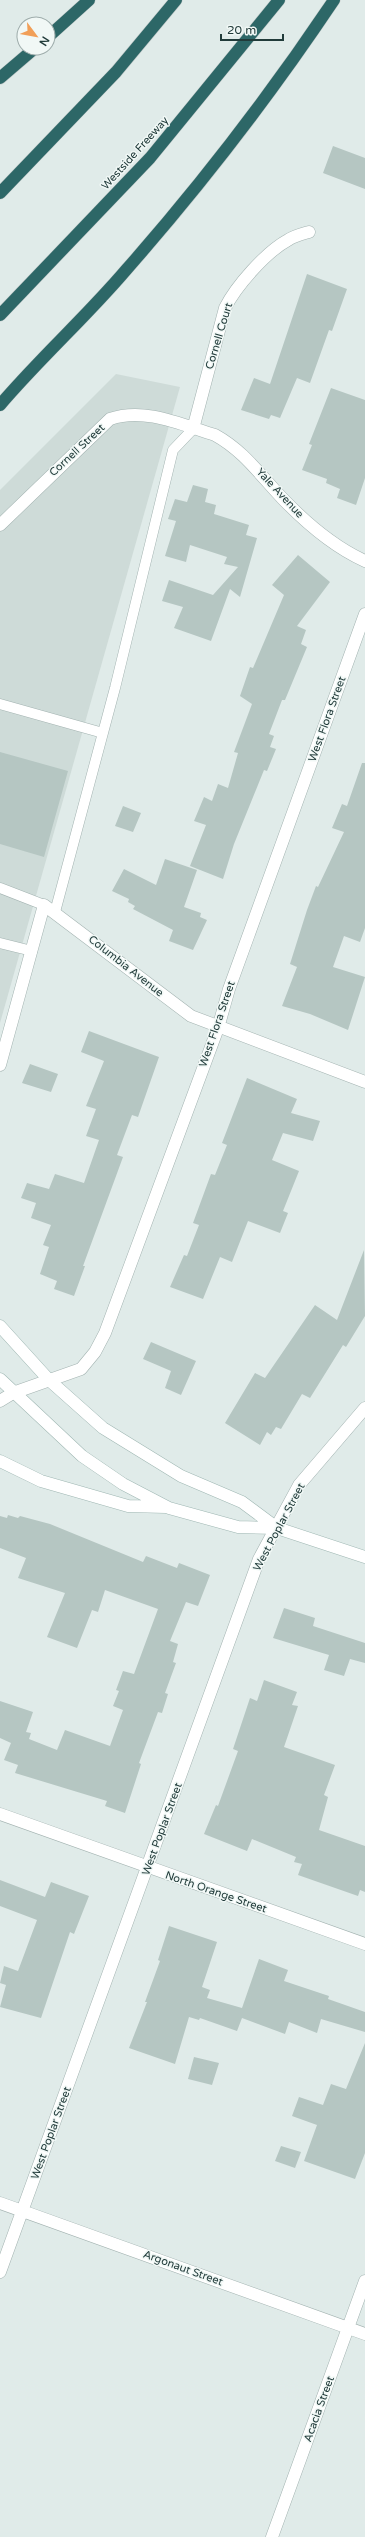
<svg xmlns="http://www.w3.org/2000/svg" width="365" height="2537" font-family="'Varela Round',sans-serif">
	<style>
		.built { fill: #cedbd8 }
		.building { fill: #b5c6c2 }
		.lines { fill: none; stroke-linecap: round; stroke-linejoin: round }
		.lane-casing { stroke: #a3b3b1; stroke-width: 11 }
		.street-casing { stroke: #a3b3b1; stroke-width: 13 }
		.secondary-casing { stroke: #9fb7b3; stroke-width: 13 }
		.highway-casing { stroke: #c1c8c8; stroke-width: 13 }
		.lane { stroke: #fff; stroke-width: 10 }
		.street { stroke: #fff; stroke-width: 12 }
		.secondary { stroke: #fff; stroke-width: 12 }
		.highway { stroke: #2d6767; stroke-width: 12 }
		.labels { text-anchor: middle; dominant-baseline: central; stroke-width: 3; stroke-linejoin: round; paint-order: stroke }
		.street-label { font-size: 11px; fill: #213b3a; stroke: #f1f8f6 }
	</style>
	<rect width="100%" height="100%" fill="#e0ebe9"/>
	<path class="built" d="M 116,374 L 180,387 L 0,1023 L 0,490 Z"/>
	<path class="building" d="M 333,146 L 365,158 L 365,189 L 323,173 Z
		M 307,274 L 347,289 L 332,331 L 329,330 L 310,383 L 297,378 L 280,418 L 271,415 L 269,419 L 241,410 L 254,378 L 270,384 Z
		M 331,388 L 365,400 L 365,478 L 356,505 L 337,498 L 340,489 L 326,483 L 327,479 L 302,470 L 312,445 L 309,444 Z
		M 193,485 L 208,489 L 205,502 L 216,505 L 214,514 L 249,525 L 246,535 L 257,538 L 240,597 L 230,589 L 211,641 L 174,628 L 183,607 L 162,601 L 169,580 L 213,595 L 238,567 L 224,564 L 227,557 L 190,545 L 186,562 L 165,556 L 176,521 L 168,519 L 175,499 L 187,502 Z
		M 298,555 L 330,582 L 297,626 L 306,630 L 301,644 L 307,647 L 285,700 L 282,700 L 269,734 L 274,736 L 270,747 L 276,749 L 267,771 L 264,770 L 234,844 L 223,879 L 190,866 L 206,825 L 194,821 L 204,797 L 212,801 L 218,784 L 228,788 L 238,753 L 234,752 L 252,704 L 240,696 L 250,667 L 253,668 L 284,595 L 272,585 Z
		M 0,752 L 68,771 L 44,857 L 0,844 Z
		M 362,763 L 365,763 L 365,928 L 360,942 L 344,936 L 333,967 L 365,977 L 348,1030 L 310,1014 L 282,1006 L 297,967 L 290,964 L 307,910 L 316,886 L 318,887 L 344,832 L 332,828 L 342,804 L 347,806 Z
		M 123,806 L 141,813 L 133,832 L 115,826 Z
		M 165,859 L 197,870 L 184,907 L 201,913 L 200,917 L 207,920 L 193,950 L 169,941 L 173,930 L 133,909 L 135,906 L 128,902 L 129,899 L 112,891 L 124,869 L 156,885 Z
		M 89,1031 L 159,1057 L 138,1117 L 132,1115 L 117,1155 L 123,1157 L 83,1266 L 85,1266 L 74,1296 L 54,1289 L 57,1281 L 40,1274 L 49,1247 L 43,1245 L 51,1225 L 31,1218 L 36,1203 L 21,1198 L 27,1183 L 49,1189 L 55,1174 L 84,1183 L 99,1140 L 86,1136 L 96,1109 L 86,1106 L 104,1061 L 81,1052 Z
		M 30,1064 L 58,1074 L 51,1092 L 22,1083 Z
		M 247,1078 L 297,1099 L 291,1113 L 320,1121 L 313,1141 L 283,1133 L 272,1160 L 299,1171 L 283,1211 L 288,1213 L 280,1233 L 248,1221 L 232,1262 L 220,1257 L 203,1299 L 170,1287 L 184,1255 L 187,1256 L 199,1225 L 193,1223 L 211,1174 L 215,1175 L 227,1145 L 222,1143 Z
		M 364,1250 L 365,1316 L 346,1347 L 343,1345 L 310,1398 L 302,1394 L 281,1429 L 276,1427 L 271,1435 L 267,1432 L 260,1445 L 225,1423 L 255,1373 L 265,1378 L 315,1305 L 337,1320 Z
		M 151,1342 L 196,1361 L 181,1395 L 165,1388 L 171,1371 L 143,1359 Z
		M 8,1515 L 18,1518 L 20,1516 L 50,1524 L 143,1562 L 146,1556 L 177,1568 L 179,1563 L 210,1575 L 198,1606 L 186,1602 L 170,1641 L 178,1644 L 173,1662 L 176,1663 L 165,1693 L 168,1694 L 162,1713 L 158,1712 L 139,1763 L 141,1764 L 125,1813 L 105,1806 L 107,1801 L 15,1773 L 18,1765 L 4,1760 L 11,1743 L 0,1738 L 0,1701 L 33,1712 L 26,1732 L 31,1733 L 29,1739 L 57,1750 L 65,1730 L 110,1746 L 123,1710 L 113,1706 L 119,1691 L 116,1690 L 123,1671 L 134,1674 L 158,1609 L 105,1590 L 98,1612 L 92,1610 L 77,1648 L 47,1637 L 65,1593 L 18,1578 L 26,1558 L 0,1548 L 0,1516 L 7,1518 Z
		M 284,1608 L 315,1618 L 313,1626 L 365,1643 L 365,1663 L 350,1659 L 344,1676 L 324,1670 L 329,1655 L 273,1638 Z
		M 264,1680 L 297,1692 L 292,1705 L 298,1706 L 284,1747 L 335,1765 L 324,1795 L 328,1797 L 319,1830 L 365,1846 L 365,1892 L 360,1890 L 358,1896 L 298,1875 L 302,1864 L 294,1862 L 296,1857 L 252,1839 L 247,1851 L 204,1834 L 216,1805 L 218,1806 L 238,1751 L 233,1749 L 250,1698 L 257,1701 Z
		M 0,1880 L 45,1897 L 51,1882 L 89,1896 L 74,1934 L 70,1932 L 41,2018 L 0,2007 L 6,1985 L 0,1983 L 4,1966 L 18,1971 L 37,1920 L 0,1906 Z
		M 169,1926 L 217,1942 L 202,1987 L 210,1990 L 207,1998 L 242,2008 L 259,1959 L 288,1970 L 284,1981 L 329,1996 L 328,1999 L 365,2012 L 365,2032 L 321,2019 L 317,2033 L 289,2022 L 285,2034 L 242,2018 L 237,2031 L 200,2018 L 199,2020 L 189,2017 L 175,2064 L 129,2048 L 147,2002 L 145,2002 L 160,1961 L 158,1960 Z
		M 365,2043 L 365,2153 L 355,2179 L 304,2161 L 317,2125 L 292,2116 L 299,2097 L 323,2105 L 331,2084 L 346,2089 Z
		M 194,2057 L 219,2063 L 212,2085 L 188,2079 Z
		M 281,2146 L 301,2152 L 295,2168 L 275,2161 Z"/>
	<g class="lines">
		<g class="lane-casing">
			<path id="lane" d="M 0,704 L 103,733
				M 0,888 L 44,905
				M 55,912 L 115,688 L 173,450 L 193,429
				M 0,943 L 32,951"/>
		</g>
		<g class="street-casing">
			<path id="street" d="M 193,429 L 225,308 C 236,286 266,252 288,240 C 294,236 302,234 309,232
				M 0,525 L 110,419 C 145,407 182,425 215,435 C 244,451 260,475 282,498 C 306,523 334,547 365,561
				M 0,1065 L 44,905 L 191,1016 L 365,1082
				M 0,1401 L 13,1393 L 81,1369 L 95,1352 L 105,1333 L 218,1028 L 229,989 L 365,614
				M 0,1814 L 365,1944
				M 0,2203 L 365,2334
				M 0,2272 L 259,1559 L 299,1485 L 365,1408
				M 272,2537 L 365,2281"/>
		</g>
		<g class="secondary-casing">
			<path id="secondary" d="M 0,1326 L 49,1380 L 103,1428 L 181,1476 L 242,1502 L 277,1528
				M 0,1379 L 82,1456 L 123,1484 L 169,1508 L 238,1527 L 277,1528 L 365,1557
				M 0,1461 L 41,1481 L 128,1506 L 166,1507"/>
		</g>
		<g class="highway-casing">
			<path id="highway" d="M 48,37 L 89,0
				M 0,78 L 35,48
				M 0,193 L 116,72 L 176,0
				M 0,315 L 150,158 L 279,0
				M 0,405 C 40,358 86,317 126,270 C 201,185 271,94 334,0"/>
		</g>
		<use href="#lane" class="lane"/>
		<use href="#street" class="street"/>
		<use href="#secondary" class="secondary"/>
		<use href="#highway" class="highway"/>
	</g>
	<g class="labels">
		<g class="street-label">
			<text transform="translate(135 153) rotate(-48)">Westside Freeway</text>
			<text transform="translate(219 336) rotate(-73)">Cornell Court</text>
			<text transform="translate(77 450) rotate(-43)">Cornell Street</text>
			<text transform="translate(280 493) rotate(47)">Yale Avenue</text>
			<text transform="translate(327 719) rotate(-70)">West Flora Street</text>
			<text transform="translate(126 966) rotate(38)">Columbia Avenue</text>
			<text transform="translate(217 1024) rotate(-71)">West Flora Street</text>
			<text transform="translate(279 1527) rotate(-62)">West Poplar Street</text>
			<text transform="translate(162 1829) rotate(-70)">West Poplar Street</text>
			<text transform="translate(216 1892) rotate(19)">North Orange Street</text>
			<text transform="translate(51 2133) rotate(-70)">West Poplar Street</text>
			<text transform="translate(183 2268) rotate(20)">Argonaut Street</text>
			<text transform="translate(319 2409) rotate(-70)">Acacia Street</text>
		</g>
	</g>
	<g transform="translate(36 36) rotate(122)"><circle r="19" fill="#f1f8f6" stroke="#9eacab"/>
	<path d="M0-3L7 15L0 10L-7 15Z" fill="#f19f58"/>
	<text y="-6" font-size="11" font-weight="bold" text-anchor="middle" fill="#213b3a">N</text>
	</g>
	<path d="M221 34v6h62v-6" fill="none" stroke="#213b3a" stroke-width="2"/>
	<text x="227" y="34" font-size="12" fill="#213b3a" stroke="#f1f8f6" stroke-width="3" paint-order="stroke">20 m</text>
</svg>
